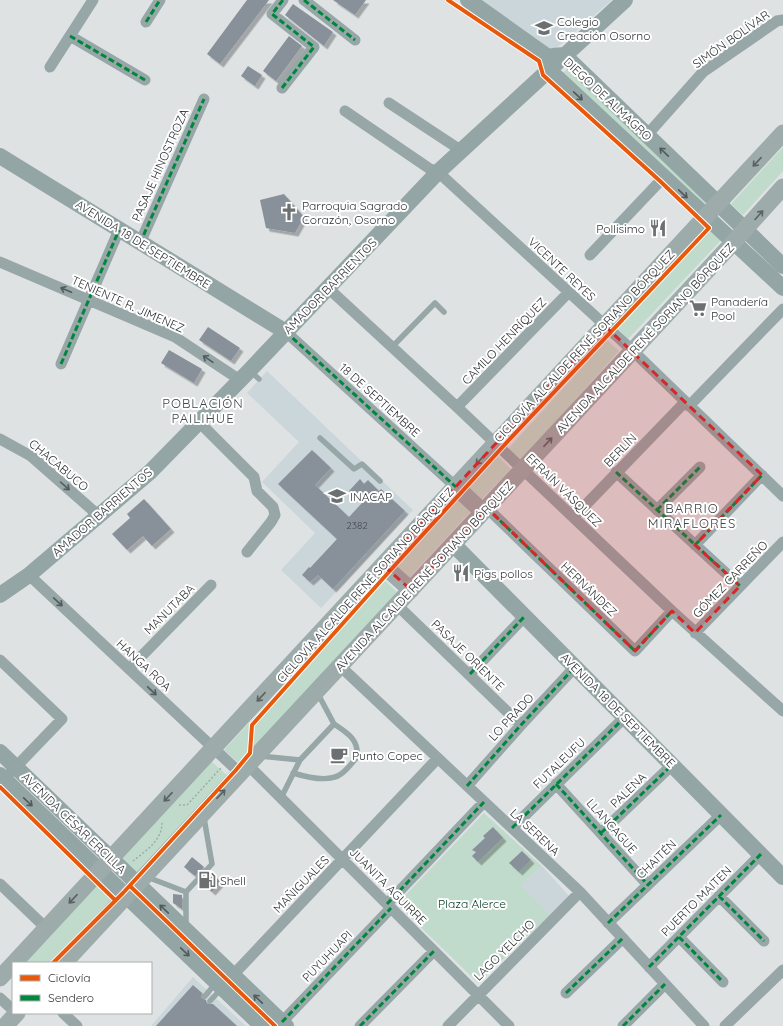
<svg xmlns="http://www.w3.org/2000/svg" width="783" height="1026" font-family="Quicksand,sans-serif">
	<style>
		.built { fill: #cbd6da }
		.green { fill: #c0dbcb }
		.building { fill: #88909a; filter: url(#shadow) }
		.lines { fill: none; stroke-linecap: round; stroke-linejoin: round }
		.path { stroke: #9faaaa; stroke-width: 1.5; stroke-dasharray: 2 2; stroke-linecap: butt }
		.lane { stroke: #97a6a7; stroke-width: 5.5 }
		.street { stroke: #97a6a7; stroke-width: 11 }
		.secondary { stroke: #93a5a4; stroke-width: 16 }
		.primary { stroke: #9eabab; stroke-width: 17 }
		.quiet { stroke: #00873e; stroke-width: 3; stroke-dasharray: 6 3; stroke-linecap: butt }
		.cycleway-casing { stroke: #fff; stroke-width: 6 }
		.cycleway { stroke: #e8590c; stroke-width: 4 }
		.oneway { stroke: #525a5b }
		.oneway2 { stroke: #5b6264 }
		.oneway3 { stroke: #535b5c }
		.marked { fill: #d62828; fill-opacity: 0.2; stroke: #d62828; stroke-width: 3; stroke-dasharray: 8 5; stroke-linejoin: round }
		.labels { text-anchor: middle; dominant-baseline: central; stroke-width: 4; stroke-linejoin: round; paint-order: stroke }
		.number-label { font-size: 10px; fill: #454a4e }
		.poi-label { font-size: 12px; fill: #2f3234; stroke: #fff; text-anchor: start }
		.street-label { font-size: 12px; fill: #2f3234; stroke: #fff }
		.park-label { font-size: 12px; fill: #00381e; stroke: #fff }
		.neighbourhood-label { font-size: 13px; letter-spacing: 1px; fill: #404648; stroke: #fff }
	</style>
	<defs>
		<filter id="shadow"><feDropShadow dx="3.5" dy="3.5" stdDeviation="0" flood-color="#0004"/></filter>
	</defs>
	<rect width="100%" height="100%" fill="#dee2e3"/>
	<path class="built" d="M 469,0 L 612,0 L 548,55 Z
		M 267,371 L 413,510 L 321,608 L 281,570 L 315,533 L 262,482 L 299,442 L 247,393 Z
		M 542,866 L 569,896 L 550,915 L 521,885 Z
		M 193,977 L 246,1026 L 151,1026 Z"/>
	<path class="green" d="M 569,68 L 709,203 L 705,208 L 562,73 Z
		M 783,147 L 783,171 L 743,215 L 731,204 Z
		M 709,226 L 722,239 L 628,339 L 615,326 Z
		M 607,340 L 619,351 L 521,460 L 508,449 Z
		M 498,456 L 511,469 L 479,502 L 466,490 Z
		M 460,497 L 473,509 L 408,579 L 395,566 Z
		M 382,578 L 399,594 L 242,766 L 224,750 Z
		M 210,760 L 231,779 L 140,878 L 119,859 Z
		M 484,813 L 542,866 L 521,885 L 550,915 L 478,983 L 397,904 Z
		M 98,880 L 116,897 L 56,963 L 22,963 Z"/>
	<path class="building" d="M 247,0 L 269,0 L 220,64 L 207,54 Z
		M 333,0 L 366,0 L 355,15 Z
		M 293,4 L 333,32 L 324,46 L 285,15 Z
		M 289,36 L 302,46 L 276,81 L 263,71 Z
		M 248,66 L 262,75 L 255,86 L 241,76 Z
		M 284,194 L 304,217 L 295,233 L 266,228 L 260,200 Z
		M 208,327 L 240,348 L 231,361 L 199,340 Z
		M 169,350 L 202,369 L 194,383 L 161,363 Z
		M 312,450 L 331,468 L 315,485 L 349,517 L 362,503 L 349,491 L 360,479 L 364,484 L 368,480 L 379,491 L 381,489 L 405,511 L 333,589 L 318,575 L 310,582 L 302,575 L 309,567 L 310,568 L 337,539 L 278,484 Z
		M 144,499 L 171,529 L 152,546 L 143,536 L 127,550 L 112,534 L 130,518 L 127,514 Z
		M 493,827 L 503,838 L 478,862 L 472,856 L 476,852 L 472,850 L 485,838 L 483,836 Z
		M 522,851 L 531,860 L 519,872 L 509,863 Z
		M 192,857 L 204,867 L 195,876 L 184,867 Z
		M 210,872 L 221,882 L 212,892 L 201,882 Z
		M 173,894 L 182,895 L 182,909 L 173,903 Z
		M 193,985 L 202,993 L 201,998 L 206,1000 L 207,1004 L 213,1004 L 237,1026 L 156,1026 Z"/>
	<g class="lines">
		<path class="path" d="M 179,805 L 187,805 L 221,768
			M 133,861 C 145,851 162,841 162,823"/>
		<path class="lane" d="M 392,347 L 435,303 L 444,312
			M 250,371 L 259,379
			M 320,438 L 354,469 L 362,464 L 380,481
			M 260,756 L 300,760
			M 293,773 C 306,777 329,783 341,774 C 347,770 352,763 357,757 C 359,739 347,733 334,724
			M 281,798 L 300,760 L 334,724 L 318,694
			M 147,877 L 186,892 L 212,864 L 204,818
			M 186,892 L 186,925
			M 205,996 L 215,984
			M 210,1001 L 221,989"/>
		<path class="street" d="M 304,0 L 355,40
			M 146,22 L 160,0
			M 70,36 L 145,80
			M 50,67 L 93,0
			M 282,88 L 314,47 L 272,14 L 283,0
			M 389,103 L 462,151
			M 345,111 L 430,169 L 438,172 L 633,351 L 783,496
			M 647,135 L 703,72 L 777,21 L 783,20
			M 140,243 L 204,99
			M 590,255 L 664,177
			M 0,262 L 175,337 L 240,380
			M 328,288 L 457,407 L 672,611 L 783,711
			M 286,332 L 456,487
			M 61,364 L 119,230
			M 689,406 L 783,309
			M 457,407 L 569,292
			M 199,422 L 254,477 L 257,491 L 273,507 L 275,515 L 271,522 L 247,552
			M 0,439 L 31,456 L 98,515
			M 616,472 L 740,586
			M 487,508 L 635,651 L 672,611
			M 657,510 L 700,467
			M 574,517 L 685,402
			M 695,545 L 762,475
			M 29,575 L 240,773
			M 397,605 L 521,725
			M 695,633 L 783,542
			M 0,660 L 62,719 L 11,772
			M 340,666 L 580,892 L 704,1026
			M 129,669 L 211,585
			M 470,674 L 525,616
			M 248,765 L 509,1026
			M 556,784 L 648,885
			M 467,786 L 521,725 L 575,667
			M 512,828 L 625,717
			M 601,833 L 672,765
			M 0,884 L 46,928
			M 719,896 L 764,941
			M 387,904 L 484,802
			M 608,923 L 721,815
			M 679,937 L 723,982
			M 649,967 L 761,854
			M 233,975 L 438,758
			M 566,993 L 623,938
			M 0,998 L 13,1010
			M 63,1013 L 77,1026
			M 282,1022 L 391,908
			M 360,1026 L 434,951
			M 448,1026 L 580,892
			M 623,1026 L 665,984
			M 725,1026 L 783,970"/>
		<path class="secondary" d="M 468,0 L 548,57
			M 553,56 L 564,55 L 783,266
			M 548,59 L 549,70 L 783,288
			M 0,156 L 286,332
			M 453,544 L 783,877
			M 0,595 L 29,575 L 150,472 L 249,371 L 438,172 L 625,0
			M 0,752 L 286,1026
			M 0,775 L 262,1026"/>
		<path class="primary" d="M 456,487 L 483,512
			M 383,565 L 411,590
			M 14,963 L 783,133
			M 64,963 L 729,247 L 783,187
			M 0,978 L 13,964
			M 5,1026 L 17,1013"/>
		<path class="quiet" d="M 304,0 L 355,40
			M 146,22 L 160,0
			M 70,36 L 145,80
			M 282,88 L 314,47 L 272,14 L 283,0
			M 140,243 L 204,99
			M 286,332 L 456,487
			M 61,364 L 119,230
			M 616,472 L 740,586
			M 487,508 L 635,651 L 672,611
			M 657,510 L 700,467
			M 695,545 L 762,475
			M 470,674 L 525,616
			M 556,784 L 648,885
			M 467,786 L 521,725 L 575,667
			M 512,828 L 625,717
			M 601,833 L 672,765
			M 719,896 L 764,941
			M 387,904 L 484,802
			M 608,923 L 721,815
			M 679,937 L 723,982
			M 649,967 L 761,854
			M 566,993 L 623,938
			M 282,1022 L 391,908
			M 360,1026 L 434,951
			M 623,1026 L 665,984"/>
		<g class="cycleway-casing">
			<path id="cycleway" d="M 0,787 L 115,900
				M 130,886 L 275,1026
				M 53,963 L 123,893 L 236,770 L 250,753 L 252,725 L 396,564 L 508,441 L 709,228 L 660,181 L 543,75 L 539,61 L 448,0"/>
		</g>
		<use href="#cycleway" class="cycleway"/>
	</g>
	<defs><path id="oneway-shaft" d="M-6 0H5M1.5-3L5.5 0L1.5 3" fill="none" stroke-width="1.6" stroke-linecap="round" stroke-linejoin="round"/></defs>
	<g class="oneway">
		<use href="#oneway-shaft" transform="translate(578 96) rotate(43)"/>
		<use href="#oneway-shaft" transform="translate(664 152) rotate(-136)"/>
		<use href="#oneway-shaft" transform="translate(683 194) rotate(43)"/>
		<use href="#oneway-shaft" transform="translate(28 802) rotate(44)"/>
		<use href="#oneway-shaft" transform="translate(164 909) rotate(-136)"/>
		<use href="#oneway-shaft" transform="translate(185 952) rotate(44)"/>
		<use href="#oneway-shaft" transform="translate(258 999) rotate(-136)"/>
	</g>
	<g class="oneway2">
		<use href="#oneway-shaft" transform="translate(757 162) rotate(133)"/>
		<use href="#oneway-shaft" transform="translate(759 215) rotate(-48)"/>
		<use href="#oneway-shaft" transform="translate(548 442) rotate(-47)"/>
		<use href="#oneway-shaft" transform="translate(480 460) rotate(133)"/>
		<use href="#oneway-shaft" transform="translate(261 697) rotate(133)"/>
		<use href="#oneway-shaft" transform="translate(221 794) rotate(-47)"/>
		<use href="#oneway-shaft" transform="translate(168 797) rotate(133)"/>
		<use href="#oneway-shaft" transform="translate(73 899) rotate(133)"/>
	</g>
	<g class="oneway3">
		<use href="#oneway-shaft" transform="translate(66 290) rotate(-157)"/>
		<use href="#oneway-shaft" transform="translate(208 359) rotate(-146)"/>
		<use href="#oneway-shaft" transform="translate(65 486) rotate(42)"/>
		<use href="#oneway-shaft" transform="translate(58 602) rotate(43)"/>
		<use href="#oneway-shaft" transform="translate(152 691) rotate(43)"/>
	</g>
	<path class="marked" d="M 605,326 L 762,475 L 695,545 L 740,586 L 695,633 L 672,611 L 635,651 L 487,508 L 411,590 L 383,565 Z"/>
	<defs>
		<g id="school-bare" transform="scale(1.38)"><path d="M0-5L7-2L0 1L-7-2ZM-4 1L0 2.5L4 1V4Q0 6-4 4Z" fill="#6c7071" stroke="#fff" stroke-width="2.5" paint-order="stroke"/></g>
		<g id="church-bare" transform="scale(1.38)"><path d="M-1.2-6h2.4v3.5h3.3v2.4h-3.3V6h-2.4V-.1h-3.3v-2.4h3.3Z" fill="#6c7071" stroke="#fff" stroke-width="2.5" paint-order="stroke"/></g>
		<g id="restaurant-bare" transform="scale(1.38)"><path d="M-5-6h1v4h1v-4h1v4h1v-4h1v5L-1.5 .5V6h-2V.5L-5-1ZM5-6V6H3V1.5H1.5Q1.5-4 5-6Z" fill="#6c7071" stroke="#fff" stroke-width="2.5" paint-order="stroke"/></g>
		<g id="supermarket-bare" transform="scale(1.38)"><path d="M-6-5.5h2.5l.6 2H6L4.5 2H-2.5L-4.4-4H-6ZM-1.5 3.2a1.3 1.3 0 1 0 .1 0ZM3 3.2a1.3 1.3 0 1 0 .1 0Z" fill="#6c7071" stroke="#fff" stroke-width="2.5" paint-order="stroke"/></g>
		<g id="university-bare" transform="scale(1.38)"><path d="M0-5L7-2L0 1L-7-2ZM-4 1L0 2.5L4 1V4Q0 6-4 4Z" fill="#6c7071" stroke="#fff" stroke-width="2.5" paint-order="stroke"/></g>
		<g id="cafe-bare" transform="scale(1.38)"><path d="M-5.5-4.5H6V0H3Q3 3.5 0 3.5H-2.5Q-5.5 3.5-5.5 0ZM3-3.2v2h1.7v-2ZM-6 4.5H4V6H-6Z" fill="#6c7071" stroke="#fff" stroke-width="2.5" paint-order="stroke"/></g>
		<g id="fuel-bare" transform="scale(1.38)"><path d="M-5.5-6h7V0h2V4h1.3V-2.5L3-4.5l.8-.8L6-3V5H2.5V1h-1V6h-7ZM-4.2-4.7v3.2H.2V-4.7Z" fill="#6c7071" stroke="#fff" stroke-width="2.5" paint-order="stroke"/></g>
	</defs>
	<g fill-rule="evenodd">
		<use href="#school-bare" x="544" y="28"/>
		<use href="#church-bare" x="289" y="212"/>
		<use href="#restaurant-bare" x="658" y="228"/>
		<use href="#supermarket-bare" x="698" y="308"/>
		<use href="#university-bare" x="337" y="496"/>
		<use href="#restaurant-bare" x="461" y="573"/>
		<use href="#cafe-bare" x="339" y="755"/>
		<use href="#fuel-bare" x="207" y="880"/>
	</g>
	<g class="labels">
		<g class="number-label">
			<text x="357" y="525">2382</text>
		</g>
		<g class="poi-label">
			<text x="557" y="21">Colegio<tspan x="557" dy="14">Creación Osorno</tspan></text>
			<text x="302" y="205">Parroquia Sagrado<tspan x="302" dy="14">Corazón, Osorno</tspan></text>
			<text x="645" y="228" text-anchor="end">Pollisimo</text>
			<text x="711" y="301">Panadería<tspan x="711" dy="14">Pool</tspan></text>
			<text x="350" y="496">INACAP</text>
			<text x="474" y="573">Pigs pollos</text>
			<text x="352" y="755">Punto Copec</text>
			<text x="220" y="880">Shell</text>
		</g>
		<g class="street-label">
			<text transform="translate(731 39) rotate(-35)">SIMÓN BOLÍVAR</text>
			<text transform="translate(608 99) rotate(43)">DIEGO DE ALMAGRO</text>
			<text transform="translate(160 165) rotate(-66)">PASAJE HINOSTROZA</text>
			<text transform="translate(143 244) rotate(32)">AVENIDA 18 DE SEPTIEMBRE</text>
			<text transform="translate(562 269) rotate(43)">VICENTE REYES</text>
			<text transform="translate(330 286) rotate(-46)">AMADOR BARRIENTOS</text>
			<text transform="translate(128 304) rotate(24)">TENIENTE R. JIMENEZ</text>
			<text transform="translate(645 338) rotate(-47)">AVENIDA ALCALDE RENÉ SORIANO BÓRQUEZ</text>
			<text transform="translate(504 341) rotate(-46)">CAMILO HENRÍQUEZ</text>
			<text transform="translate(584 346) rotate(-47)">CICLOVÍA ALCALDE RENÉ SORIANO BÓRQUEZ</text>
			<text transform="translate(380 400) rotate(42)">18 DE SEPTIEMBRE</text>
			<text transform="translate(620 450) rotate(-46)">BERLÍN</text>
			<text transform="translate(59 465) rotate(40)">CHACABUCO</text>
			<text transform="translate(564 490) rotate(44)">EFRAÍN VÁSQUEZ</text>
			<text transform="translate(102 512) rotate(-41)">AMADOR BARRIENTOS</text>
			<text transform="translate(424 576) rotate(-47)">AVENIDA ALCALDE RENÉ SORIANO BÓRQUEZ</text>
			<text transform="translate(730 579) rotate(-46)">GÓMEZ CARREÑO</text>
			<text transform="translate(365 585) rotate(-48)">CICLOVÍA ALCALDE RENÉ SORIANO BÓRQUEZ</text>
			<text transform="translate(589 589) rotate(44)">HERNÁNDEZ</text>
			<text transform="translate(169 609) rotate(-45)">MANUTABA</text>
			<text transform="translate(468 655) rotate(44)">PASAJE ORIENTE</text>
			<text transform="translate(144 665) rotate(43)">HANGA ROA</text>
			<text transform="translate(618 710) rotate(45)">AVENIDA 18 DE SEPTIEMBRE</text>
			<text transform="translate(511 717) rotate(-47)">LO PRADO</text>
			<text transform="translate(559 763) rotate(-44)">FUTALEUFU</text>
			<text transform="translate(628 790) rotate(-44)">PALENA</text>
			<text transform="translate(74 823) rotate(44)">AVENIDA CÉSAR ERCILLA</text>
			<text transform="translate(612 826) rotate(48)">LLANCAGUE</text>
			<text transform="translate(535 832) rotate(43)">LA SERENA</text>
			<text transform="translate(656 859) rotate(-44)">CHAITÉN</text>
			<text transform="translate(301 884) rotate(-46)">MAÑIGUALES</text>
			<text transform="translate(388 886) rotate(45)">JUANITA AGUIRRE</text>
			<text transform="translate(696 901) rotate(-45)">PUERTO MAITEN</text>
			<text transform="translate(504 950) rotate(-45)">LAGO YELCHO</text>
			<text transform="translate(327 956) rotate(-46)">PUYUHUAPI</text>
		</g>
		<g class="park-label">
			<text x="472" y="903">Plaza Alerce</text>
		</g>
		<g class="neighbourhood-label">
			<text x="203" y="403">POBLACIÓN<tspan x="203" dy="15">PAILIHUE</tspan></text>
			<text x="692" y="508">BARRIO<tspan x="692" dy="15">MIRAFLORES</tspan></text>
		</g>
	</g>
	<rect x="12" y="962" width="140" height="52" fill="#ffffff" stroke="#acadae"/>
	<rect x="20" y="975" width="20" height="6" fill="#e8590c" stroke="#acadae"/>
	<text x="48" y="982" font-size="12" fill="#2f3234">Ciclovía</text>
	<rect x="20" y="995" width="20" height="6" fill="#00873e" stroke="#acadae"/>
	<text x="48" y="1002" font-size="12" fill="#2f3234">Sendero</text>
</svg>
